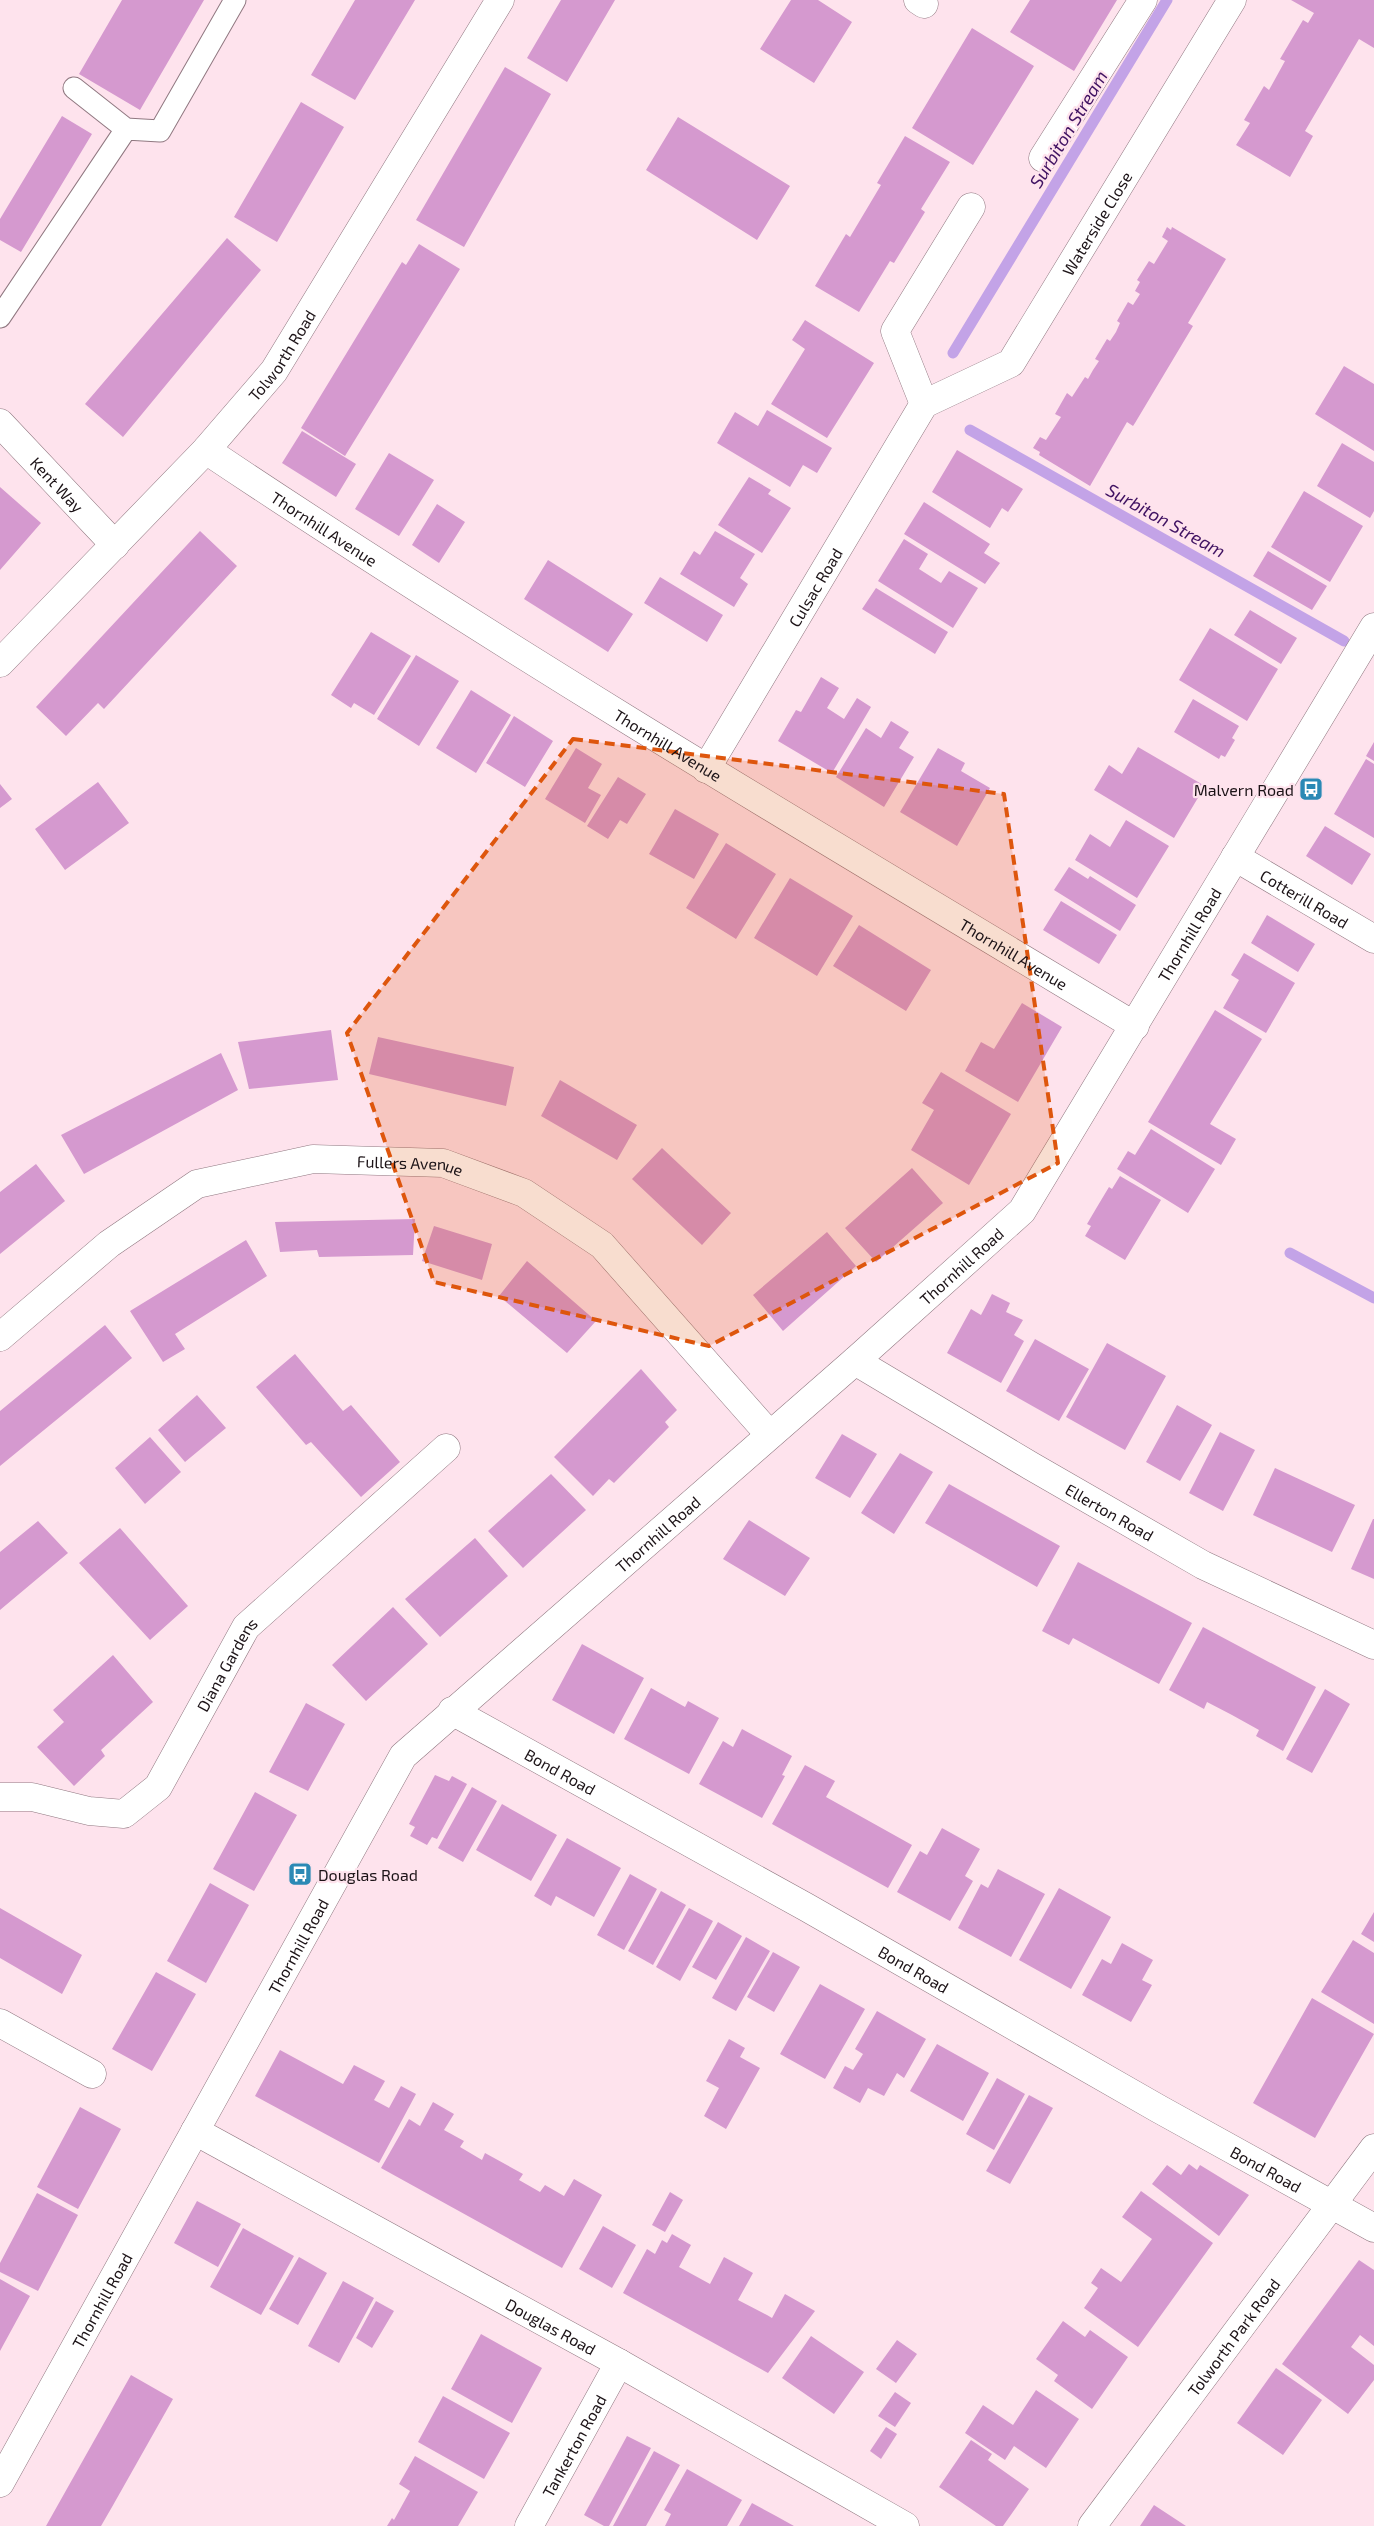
<svg xmlns="http://www.w3.org/2000/svg" width="1374" height="2526" font-family="'Exo 2',sans-serif">
	<style>
		.lines { fill: none; stroke-linecap: round; stroke-linejoin: round }
		.stream { stroke: #c3a3e7; stroke-width: 11 }
		.building { fill: #d599cf }
		.service-casing { stroke: #907881; stroke-width: 23 }
		.minor-casing { stroke: #907881; stroke-width: 29 }
		.tertiary-casing { stroke: #907881; stroke-width: 29 }
		.service { stroke: #fff; stroke-width: 21 }
		.minor { stroke: #fff; stroke-width: 28 }
		.tertiary { stroke: #fff; stroke-width: 28 }
		.marked { fill: #de560d; fill-opacity: 0.2; stroke: #de560d; stroke-width: 4; stroke-dasharray: 10 6; stroke-linejoin: round }
		.labels { text-anchor: middle; dominant-baseline: central; stroke-width: 4.5; stroke-linejoin: round; paint-order: stroke }
		.street-label { font-size: 16px; fill: #1c1317; stroke: #fee3ed }
		.poi-label { font-size: 16px; fill: #1c1317; stroke: #fee3ed; text-anchor: end }
		.water-label { font-size: 18px; font-style: italic; fill: #401262; stroke: #fee3ed }
	</style>
	<rect width="100%" height="100%" fill="#fee3ed"/>
	<g class="lines">
		<path class="stream" d="M 953,353 L 1167,0
			M 970,430 L 1344,641
			M 1290,1253 L 1374,1298"/>
	</g>
	<path class="building" d="M 122,0 L 204,0 L 140,110 L 79,74 Z
		M 355,0 L 415,0 L 355,100 L 311,75 Z
		M 561,0 L 615,0 L 567,82 L 527,58 Z
		M 791,0 L 818,0 L 852,22 L 814,83 L 760,49 Z
		M 1030,0 L 1117,0 L 1074,71 L 1010,32 Z
		M 1291,0 L 1374,0 L 1374,48 L 1359,39 L 1305,131 L 1313,136 L 1290,177 L 1236,145 L 1250,123 L 1244,120 L 1264,86 L 1269,90 L 1285,61 L 1280,59 L 1303,20 L 1308,23 L 1314,13 Z
		M 972,28 L 1034,66 L 973,165 L 912,128 Z
		M 505,67 L 551,94 L 464,247 L 416,220 Z
		M 301,102 L 344,127 L 277,242 L 234,217 Z
		M 62,116 L 92,134 L 21,252 L 0,240 L 0,219 Z
		M 678,117 L 790,186 L 757,240 L 646,170 Z
		M 905,136 L 950,162 L 921,209 L 925,212 L 894,263 L 890,261 L 859,312 L 815,286 L 846,234 L 850,237 L 881,185 L 877,183 Z
		M 1167,227 L 1171,230 L 1172,227 L 1226,259 L 1188,323 L 1193,326 L 1135,423 L 1133,426 L 1127,422 L 1090,486 L 1039,455 L 1040,452 L 1033,448 L 1040,437 L 1046,440 L 1061,417 L 1055,414 L 1067,393 L 1072,397 L 1085,377 L 1088,379 L 1093,370 L 1099,361 L 1095,359 L 1107,339 L 1110,341 L 1116,332 L 1120,323 L 1117,321 L 1128,302 L 1133,305 L 1140,294 L 1135,291 L 1140,282 L 1137,280 L 1149,261 L 1154,264 L 1168,241 L 1162,237 Z
		M 227,238 L 261,270 L 123,437 L 85,404 Z
		M 419,244 L 460,269 L 345,456 L 301,428 L 402,262 L 406,265 Z
		M 805,320 L 874,363 L 827,438 L 771,404 L 805,349 L 792,340 Z
		M 1344,366 L 1374,384 L 1374,451 L 1315,414 Z
		M 767,410 L 832,448 L 817,473 L 803,465 L 790,487 L 717,443 L 735,412 L 758,426 Z
		M 302,431 L 356,464 L 336,497 L 282,463 Z
		M 1342,443 L 1374,462 L 1374,511 L 1370,518 L 1317,486 Z
		M 957,450 L 1023,489 L 1008,512 L 1002,508 L 990,528 L 932,492 Z
		M 389,453 L 434,480 L 399,536 L 355,509 Z
		M 749,477 L 771,490 L 768,494 L 791,508 L 762,553 L 718,525 Z
		M 0,487 L 41,523 L 0,570 Z
		M 1304,491 L 1363,526 L 1330,582 L 1271,547 Z
		M 924,502 L 990,544 L 984,553 L 1000,563 L 985,584 L 904,534 Z
		M 437,504 L 465,522 L 439,563 L 412,545 Z
		M 200,531 L 237,566 L 104,709 L 98,703 L 66,736 L 36,707 Z
		M 715,531 L 755,554 L 740,578 L 748,584 L 734,607 L 680,574 L 694,551 L 700,555 Z
		M 904,539 L 928,554 L 919,569 L 941,583 L 949,571 L 978,588 L 953,628 L 878,581 Z
		M 1268,551 L 1327,586 L 1312,610 L 1253,576 Z
		M 548,560 L 633,614 L 608,652 L 524,599 Z
		M 660,577 L 723,615 L 707,642 L 644,603 Z
		M 876,588 L 948,632 L 935,654 L 862,609 Z
		M 1250,610 L 1297,638 L 1281,664 L 1234,635 Z
		M 1210,628 L 1278,669 L 1247,721 L 1179,680 Z
		M 371,632 L 411,656 L 374,715 L 354,703 L 351,708 L 331,695 Z
		M 416,655 L 459,681 L 419,746 L 377,719 Z
		M 821,677 L 839,688 L 827,708 L 844,719 L 857,698 L 871,707 L 832,773 L 778,741 L 796,710 L 801,712 Z
		M 471,690 L 511,715 L 476,773 L 436,748 Z
		M 1193,699 L 1239,726 L 1232,738 L 1235,740 L 1225,757 L 1221,755 L 1219,759 L 1174,732 Z
		M 514,716 L 553,741 L 525,787 L 486,763 Z
		M 891,721 L 909,732 L 899,748 L 914,757 L 884,807 L 836,777 L 866,728 L 881,738 Z
		M 1374,742 L 1374,761 L 1366,756 Z
		M 1138,747 L 1205,786 L 1174,838 L 1094,790 L 1109,765 L 1122,774 Z
		M 576,748 L 602,764 L 588,788 L 601,795 L 585,823 L 545,799 Z
		M 938,748 L 965,763 L 961,771 L 990,788 L 957,846 L 900,812 Z
		M 1366,759 L 1374,764 L 1374,838 L 1334,814 Z
		M 618,777 L 646,794 L 627,824 L 620,820 L 608,839 L 587,826 Z
		M 98,782 L 129,823 L 65,870 L 35,829 Z
		M 0,784 L 12,799 L 0,808 Z
		M 675,809 L 719,834 L 694,879 L 649,854 Z
		M 1126,820 L 1169,846 L 1137,898 L 1075,860 L 1090,834 L 1110,847 Z
		M 1325,826 L 1371,854 L 1352,885 L 1306,856 Z
		M 726,843 L 776,874 L 736,939 L 686,908 Z
		M 1069,867 L 1088,879 L 1090,876 L 1136,905 L 1120,931 L 1054,890 Z
		M 790,878 L 853,916 L 817,976 L 754,938 Z
		M 1061,901 L 1117,935 L 1099,964 L 1043,930 Z
		M 1267,915 L 1315,944 L 1298,972 L 1251,943 Z
		M 859,925 L 931,970 L 906,1011 L 833,966 Z
		M 1244,953 L 1295,983 L 1266,1033 L 1223,1008 L 1239,980 L 1231,975 Z
		M 1022,1003 L 1062,1027 L 1018,1102 L 965,1071 L 981,1042 L 994,1049 Z
		M 1215,1010 L 1262,1039 L 1210,1124 L 1236,1139 L 1221,1165 L 1148,1122 Z
		M 331,1030 L 338,1080 L 249,1089 L 238,1042 Z
		M 378,1037 L 514,1067 L 506,1106 L 369,1074 Z
		M 221,1053 L 238,1090 L 84,1174 L 61,1135 Z
		M 941,1072 L 1011,1114 L 969,1185 L 911,1150 L 934,1110 L 922,1103 Z
		M 560,1080 L 637,1125 L 617,1160 L 541,1116 Z
		M 1151,1129 L 1215,1169 L 1188,1213 L 1117,1169 L 1128,1151 L 1135,1155 Z
		M 662,1148 L 731,1213 L 702,1245 L 632,1179 Z
		M 36,1164 L 65,1201 L 0,1254 L 0,1192 Z
		M 912,1168 L 943,1203 L 876,1262 L 845,1228 Z
		M 1120,1176 L 1161,1200 L 1125,1260 L 1085,1236 L 1091,1226 L 1087,1224 L 1097,1207 L 1109,1187 L 1112,1189 Z
		M 415,1219 L 413,1255 L 319,1257 L 317,1250 L 280,1252 L 275,1222 Z
		M 434,1226 L 492,1244 L 482,1280 L 422,1261 Z
		M 827,1232 L 856,1266 L 783,1331 L 753,1295 Z
		M 246,1240 L 267,1276 L 175,1334 L 185,1349 L 163,1362 L 130,1311 Z
		M 527,1261 L 596,1321 L 567,1353 L 499,1296 Z
		M 992,1294 L 1010,1303 L 1006,1312 L 1023,1320 L 1014,1335 L 1024,1341 L 1001,1383 L 947,1353 L 971,1309 L 981,1315 Z
		M 105,1325 L 132,1358 L 0,1466 L 0,1411 Z
		M 1035,1339 L 1089,1369 L 1059,1421 L 1006,1391 Z
		M 1107,1343 L 1166,1376 L 1125,1450 L 1066,1417 Z
		M 295,1354 L 343,1411 L 351,1405 L 400,1462 L 361,1497 L 311,1442 L 306,1445 L 256,1387 Z
		M 641,1369 L 677,1410 L 665,1422 L 669,1427 L 614,1483 L 609,1479 L 593,1496 L 554,1457 Z
		M 197,1395 L 226,1428 L 185,1462 L 158,1430 Z
		M 1177,1405 L 1212,1425 L 1180,1481 L 1146,1462 Z
		M 1220,1432 L 1255,1450 L 1223,1511 L 1189,1493 Z
		M 842,1434 L 877,1454 L 850,1498 L 815,1478 Z
		M 150,1437 L 181,1472 L 145,1504 L 115,1468 Z
		M 900,1453 L 933,1472 L 894,1534 L 861,1513 Z
		M 1275,1468 L 1355,1505 L 1332,1552 L 1253,1515 Z
		M 551,1474 L 586,1510 L 523,1568 L 488,1531 Z
		M 949,1484 L 1060,1546 L 1037,1587 L 925,1523 Z
		M 1373,1519 L 1374,1519 L 1374,1579 L 1351,1569 Z
		M 749,1520 L 810,1558 L 785,1596 L 723,1559 Z
		M 38,1521 L 68,1553 L 0,1610 L 0,1552 Z
		M 120,1528 L 188,1606 L 150,1640 L 79,1563 Z
		M 475,1538 L 508,1576 L 440,1637 L 405,1599 Z
		M 1078,1562 L 1192,1623 L 1159,1684 L 1073,1638 L 1069,1645 L 1042,1631 Z
		M 393,1607 L 428,1644 L 366,1701 L 332,1665 Z
		M 1203,1627 L 1316,1687 L 1283,1751 L 1256,1736 L 1259,1730 L 1232,1715 L 1207,1702 L 1204,1709 L 1169,1690 Z
		M 582,1644 L 644,1678 L 614,1734 L 552,1700 Z
		M 113,1655 L 153,1702 L 101,1750 L 105,1756 L 74,1786 L 37,1747 L 64,1722 L 53,1710 Z
		M 651,1688 L 685,1707 L 688,1701 L 719,1718 L 689,1774 L 624,1739 Z
		M 1325,1689 L 1350,1704 L 1312,1773 L 1286,1759 Z
		M 306,1703 L 345,1724 L 308,1791 L 269,1772 Z
		M 742,1729 L 792,1756 L 782,1775 L 785,1776 L 762,1818 L 699,1784 L 723,1741 L 733,1747 Z
		M 805,1765 L 835,1781 L 826,1797 L 912,1845 L 888,1888 L 772,1824 Z
		M 435,1775 L 449,1781 L 452,1776 L 467,1784 L 437,1839 L 432,1837 L 427,1845 L 410,1836 L 415,1827 L 409,1824 Z
		M 472,1787 L 497,1801 L 463,1862 L 438,1848 Z
		M 255,1792 L 297,1815 L 254,1891 L 213,1869 Z
		M 502,1804 L 557,1835 L 531,1881 L 476,1850 Z
		M 942,1828 L 980,1849 L 965,1876 L 973,1881 L 950,1921 L 897,1892 L 920,1851 L 927,1855 Z
		M 567,1838 L 621,1868 L 594,1917 L 556,1896 L 551,1906 L 534,1896 Z
		M 998,1869 L 1045,1894 L 1011,1957 L 958,1928 L 981,1884 L 988,1888 Z
		M 630,1874 L 657,1889 L 624,1950 L 597,1935 Z
		M 210,1883 L 249,1905 L 206,1983 L 167,1961 Z
		M 1059,1888 L 1111,1917 L 1071,1989 L 1019,1960 Z
		M 661,1891 L 686,1905 L 653,1965 L 628,1951 Z
		M 0,1908 L 82,1955 L 62,1994 L 0,1958 Z
		M 689,1908 L 713,1921 L 680,1981 L 656,1967 Z
		M 1374,1912 L 1374,1942 L 1361,1934 Z
		M 718,1922 L 742,1936 L 716,1980 L 692,1967 Z
		M 746,1937 L 770,1951 L 736,2011 L 712,1998 Z
		M 1353,1940 L 1374,1953 L 1374,2024 L 1321,1992 Z
		M 1122,1943 L 1153,1960 L 1142,1980 L 1152,1985 L 1131,2022 L 1082,1995 L 1102,1959 L 1111,1964 Z
		M 773,1952 L 800,1967 L 774,2012 L 747,1997 Z
		M 156,1972 L 196,1994 L 152,2071 L 112,2049 Z
		M 820,1984 L 865,2009 L 825,2079 L 780,2054 Z
		M 1312,1998 L 1374,2034 L 1315,2138 L 1253,2103 Z
		M 877,2011 L 926,2039 L 904,2078 L 897,2073 L 884,2096 L 868,2088 L 860,2103 L 833,2088 L 845,2066 L 853,2070 L 863,2054 L 855,2049 Z
		M 729,2039 L 745,2048 L 740,2057 L 760,2068 L 726,2129 L 704,2116 L 719,2088 L 706,2081 Z
		M 937,2044 L 989,2073 L 963,2121 L 910,2091 Z
		M 280,2050 L 343,2084 L 354,2065 L 385,2081 L 374,2100 L 389,2108 L 401,2086 L 416,2094 L 379,2163 L 255,2096 Z
		M 997,2078 L 1025,2094 L 994,2150 L 966,2134 Z
		M 1029,2095 L 1053,2108 L 1010,2184 L 986,2171 Z
		M 433,2102 L 454,2114 L 444,2130 L 464,2141 L 460,2147 L 482,2160 L 485,2153 L 523,2174 L 519,2180 L 540,2192 L 545,2185 L 564,2196 L 574,2179 L 602,2195 L 562,2268 L 381,2168 L 409,2119 L 420,2126 Z
		M 80,2107 L 121,2129 L 78,2209 L 37,2187 Z
		M 1189,2164 L 1197,2170 L 1200,2165 L 1249,2195 L 1219,2236 L 1152,2184 L 1167,2165 L 1181,2175 Z
		M 1141,2191 L 1213,2243 L 1138,2347 L 1084,2308 L 1098,2288 L 1091,2283 L 1101,2268 L 1121,2282 L 1152,2239 L 1122,2217 Z
		M 670,2192 L 683,2200 L 665,2232 L 652,2225 Z
		M 37,2193 L 78,2215 L 38,2291 L 0,2272 L 0,2263 Z
		M 197,2201 L 241,2224 L 218,2267 L 174,2243 Z
		M 603,2226 L 636,2245 L 612,2288 L 579,2269 Z
		M 243,2228 L 294,2256 L 261,2315 L 210,2287 Z
		M 672,2234 L 691,2245 L 679,2267 L 710,2284 L 724,2257 L 753,2273 L 738,2300 L 767,2315 L 772,2318 L 785,2294 L 815,2311 L 768,2373 L 623,2293 L 647,2249 L 655,2254 L 662,2240 L 667,2243 Z
		M 299,2257 L 327,2273 L 298,2325 L 269,2309 Z
		M 1359,2260 L 1374,2270 L 1374,2346 L 1360,2335 L 1351,2347 L 1374,2365 L 1374,2380 L 1348,2414 L 1282,2364 Z
		M 0,2279 L 30,2296 L 0,2351 Z
		M 343,2281 L 374,2298 L 339,2363 L 308,2346 Z
		M 376,2301 L 394,2311 L 372,2348 L 356,2338 Z
		M 1063,2321 L 1085,2337 L 1090,2330 L 1128,2357 L 1092,2409 L 1054,2381 L 1058,2375 L 1036,2359 Z
		M 481,2334 L 542,2368 L 512,2423 L 451,2389 Z
		M 811,2336 L 864,2372 L 834,2414 L 782,2378 Z
		M 897,2340 L 917,2354 L 896,2383 L 876,2369 Z
		M 1276,2368 L 1322,2400 L 1283,2455 L 1237,2423 Z
		M 131,2375 L 173,2399 L 112,2507 L 101,2526 L 46,2526 Z
		M 1036,2390 L 1079,2419 L 1046,2468 L 1014,2446 L 1005,2460 L 965,2433 L 983,2405 L 1013,2425 Z
		M 895,2392 L 911,2403 L 895,2427 L 878,2416 Z
		M 443,2396 L 510,2433 L 484,2479 L 418,2442 Z
		M 886,2427 L 897,2434 L 881,2459 L 870,2451 Z
		M 627,2436 L 651,2448 L 609,2526 L 604,2526 L 584,2515 Z
		M 971,2440 L 992,2454 L 988,2460 L 1029,2489 L 1003,2526 L 996,2526 L 939,2487 Z
		M 654,2451 L 680,2465 L 646,2526 L 613,2526 Z
		M 415,2456 L 478,2492 L 458,2526 L 387,2526 L 392,2518 L 394,2520 L 410,2491 L 399,2484 Z
		M 687,2469 L 742,2500 L 727,2526 L 665,2526 L 671,2514 L 664,2510 Z
		M 752,2503 L 776,2516 L 794,2526 L 739,2526 Z
		M 1154,2505 L 1186,2526 L 1140,2526 Z"/>
	<g class="lines">
		<g class="service-casing">
			<path id="service" d="M 74,88 L 126,129
				M 0,317 L 126,129 L 160,131 L 235,0"/>
		</g>
		<g class="minor-casing">
			<g id="minor">
				<path d="M 918,0 L 924,4"/>
				<path d="M 1043,158 L 1143,0"/>
				<path id="s1" d="M 924,404 L 1011,363 L 1232,0"/>
				<path d="M 924,404 L 895,331 L 971,207"/>
				<path id="s2" d="M 0,423 L 115,545"/>
				<path id="s3" d="M 206,450 C 509,653 823,839 1135,1026"/>
				<path id="s4" d="M 0,663 L 206,450 L 274,371 L 500,0"/>
				<path id="s5" d="M 706,769 L 924,404"/>
				<path id="s6" d="M 1235,857 L 1374,939"/>
				<path id="s7" d="M 0,1337 L 109,1244 L 197,1184 L 313,1159 L 443,1163 L 524,1193 L 602,1245 L 769,1434"/>
				<path id="s8" d="M 855,1361 L 1031,1466 L 1203,1565 L 1374,1645"/>
				<path id="s9" d="M 452,1711 L 806,1907 L 1159,2109 L 1374,2228"/>
				<path id="s10" d="M 0,1797 L 32,1797 L 89,1811 L 124,1814 L 158,1787 L 246,1627 L 446,1448"/>
				<path d="M 0,2023 L 92,2074"/>
				<path id="s11" d="M 195,2131 L 619,2363 L 905,2526"/>
				<path id="s12" d="M 529,2526 L 619,2363"/>
				<path id="s13" d="M 1092,2526 L 1374,2148"/>
			</g>
		</g>
		<g class="tertiary-casing">
			<g id="tertiary">
				<path id="s14" d="M 0,2483 L 403,1756 L 855,1361 L 1022,1211 L 1374,627"/>
			</g>
		</g>
		<use href="#service" class="service"/>
		<use href="#minor" class="minor"/>
		<use href="#tertiary" class="tertiary"/>
	</g>
	<path class="marked" d="M 573,739 L 1004,794 L 1058,1163 L 709,1346 L 434,1282 L 347,1033 Z"/>
	<defs>
		<g id="bus-square" transform="scale(1.25)"><rect x="-9" y="-9" width="18" height="18" rx="4" fill="#2b89b5" stroke="#fee3ed"/><path d="M-5-6H5V4H4V6H2V4H-2V6H-4V4H-5ZM-3.5-4V0h7V-4ZM-3.5 1.2v1.5H-2V1.2ZM2 1.2v1.5H3.5V1.2Z" fill="#fff"/></g>
	</defs>
	<g fill-rule="evenodd">
		<use href="#bus-square" x="1311" y="789"/>
		<use href="#bus-square" x="300" y="1874"/>
	</g>
	<g class="labels">
		<g class="street-label">
			<text stroke="none"><textPath href="#s1" startOffset="260">Waterside Close</textPath></text>
			<text stroke="none"><textPath href="#s4" startOffset="418">Tolworth Road</textPath></text>
			<text stroke="none"><textPath href="#s2" startOffset="84">Kent Way</textPath></text>
			<text stroke="none"><textPath href="#s3" startOffset="142">Thornhill Avenue</textPath></text>
			<text stroke="none"><textPath href="#s5" startOffset="212">Culsac Road</textPath></text>
			<text stroke="none"><textPath href="#s3" startOffset="548">Thornhill Avenue</textPath></text>
			<text stroke="none"><textPath href="#s6" startOffset="81">Cotterill Road</textPath></text>
			<text stroke="none"><textPath href="#s14" startOffset="1979">Thornhill Road</textPath></text>
			<text stroke="none"><textPath href="#s3" startOffset="952">Thornhill Avenue</textPath></text>
			<text stroke="none"><textPath href="#s7" startOffset="466">Fullers Avenue</textPath></text>
			<text stroke="none"><textPath href="#s14" startOffset="1574">Thornhill Road</textPath></text>
			<text stroke="none"><textPath href="#s8" startOffset="296">Ellerton Road</textPath></text>
			<text stroke="none"><textPath href="#s14" startOffset="1169">Thornhill Road</textPath></text>
			<text stroke="none"><textPath href="#s10" startOffset="310">Diana Gardens</textPath></text>
			<text stroke="none"><textPath href="#s9" startOffset="124">Bond Road</textPath></text>
			<text stroke="none"><textPath href="#s14" startOffset="614">Thornhill Road</textPath></text>
			<text stroke="none"><textPath href="#s9" startOffset="529">Bond Road</textPath></text>
			<text stroke="none"><textPath href="#s9" startOffset="934">Bond Road</textPath></text>
			<text stroke="none"><textPath href="#s14" startOffset="209">Thornhill Road</textPath></text>
			<text stroke="none"><textPath href="#s11" startOffset="406">Douglas Road</textPath></text>
			<text stroke="none"><textPath href="#s13" startOffset="236">Tolworth Park Road</textPath></text>
			<text stroke="none"><textPath href="#s12" startOffset="92">Tankerton Road</textPath></text>
		</g>
		<g class="poi-label">
			<text x="1294" y="789">Malvern Road</text>
			<text x="318" y="1874" text-anchor="start">Douglas Road</text>
		</g>
		<g class="water-label">
			<text transform="translate(1068 129) rotate(-59)">Surbiton Stream</text>
			<text transform="translate(1166 520) rotate(29)">Surbiton Stream</text>
		</g>
	</g>
</svg>
